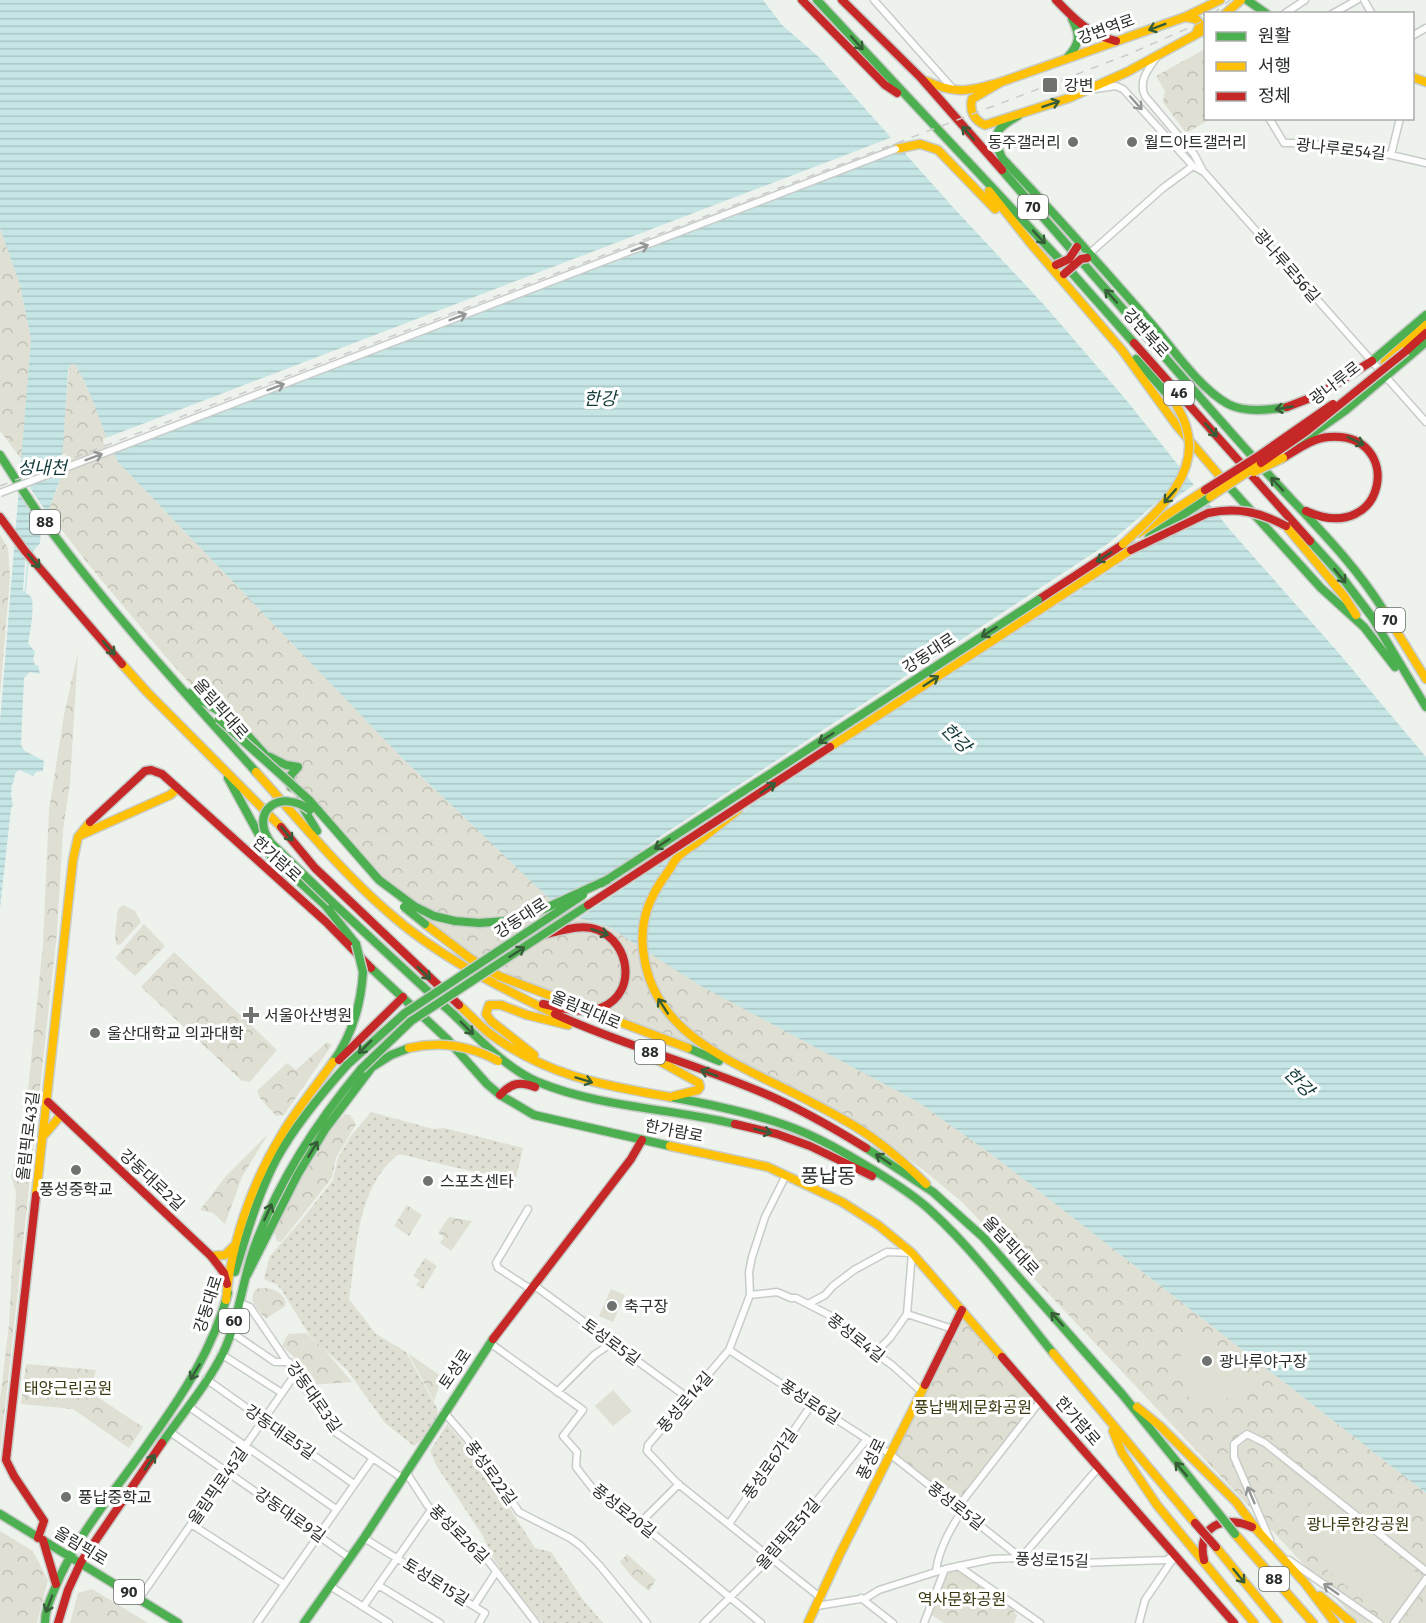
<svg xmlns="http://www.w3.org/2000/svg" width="1426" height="1623" font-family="'Fira Sans','Noto Sans KR',sans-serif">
<defs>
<pattern id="grass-dots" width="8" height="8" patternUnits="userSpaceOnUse" patternTransform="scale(1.5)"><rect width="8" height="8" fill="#dfe0d3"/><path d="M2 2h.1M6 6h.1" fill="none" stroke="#c0c0b5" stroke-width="1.8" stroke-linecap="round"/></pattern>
<pattern id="forest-crowns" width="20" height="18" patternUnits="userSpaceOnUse" patternTransform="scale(1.5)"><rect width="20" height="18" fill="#dfe0d3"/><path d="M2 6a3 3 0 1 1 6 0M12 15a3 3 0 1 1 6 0" fill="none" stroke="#c0c0b5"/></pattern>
<pattern id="water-rules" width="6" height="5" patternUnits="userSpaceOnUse" patternTransform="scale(1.5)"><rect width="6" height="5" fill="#c6e5e5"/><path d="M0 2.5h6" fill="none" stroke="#aac5c5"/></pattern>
</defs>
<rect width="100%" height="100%" fill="#edf2ed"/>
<!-- grass -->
<path fill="url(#grass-dots)" d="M371,1112l62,17 11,-1 79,20 -9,39 -10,-8 -105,-25c-43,33 -42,96 -50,145l27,35 30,18 32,58c-2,16 -12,26 -24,36l-29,-23 -38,-53 -37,-34 -29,-47 -5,-5 -11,-4 -1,-3 6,-21 34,-39 29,-37 5,-22 12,-21z
M425,1258l12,8 -14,23 -7,-4 4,-5 -7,-4z
M447,1424l31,36 13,25 18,22 26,41 16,4 33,49 19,22h-60l-28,-33 -22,-32 -10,-22 -47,-71 -6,-14z"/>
<!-- forest -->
<path fill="url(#forest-crowns)" d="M1205,49l1,69 5,1 -25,14 -23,-31 2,-11 -9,-15z
M0,228l20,57 11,54 -9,121 -22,-29z
M72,364h3c18,31 28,66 43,98l285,297 151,144 25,15 30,9 106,66 203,109 81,58 427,333v130h-67l-397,-421 -40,-33 -39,-28 -92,-54 -256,-99 -78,-42 -100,-89 -80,-78 -112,-123 -76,-91 -41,-53 11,-28 10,-116z
M0,535l8,13 2,29 -10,118z
M78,652l-8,131 -7,47 -6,102 -57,522v-55l9,-75 7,-132 -5,-16 13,-47 19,-185 6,-134 15,-95z
M123,905l12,6 6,11 -21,23 -4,-1 -1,-10 3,-25z
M144,924l21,22 -30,30 -20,-18z
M174,952l103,98 -27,32 -8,-1 -101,-94z
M327,1042l5,3 -48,70 -8,1 -16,-18 -3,-7 30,-28 9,7z
M345,1114l5,1 6,9 -20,34 -4,20 -51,64 -4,-1 -3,-9 26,-59 34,-52 6,-2z
M268,1134l-26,43 -17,47 -12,-11 -13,-3 26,-34z
M407,1205l15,10 -13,21 -15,-10z
M449,1217l23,4 -21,30 -11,-8 4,-6 -6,-4z
M262,1288c11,0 20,4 24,14l-1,4 -18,12 -3,-1c-7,-9 -17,-17 -8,-28z
M965,1318l71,85 -79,101 -62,-50z
M306,1333l18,16 28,33 -42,3 -17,-29 -11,-10 6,-12z
M408,1353l34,24 -8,24z
M26,1364l70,6 -6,22 53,35 -14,21 -56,-39 -52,-5z
M0,1531l33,20 15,29 -11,43h-37z
M627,1554l29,26 -7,11 -16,-13 -13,-16z
M958,1569l50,34 9,13 -3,7h-70l-14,-9 16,-42z
M92,1589l56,34h-78l8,-30z"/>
<!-- pitch -->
<path fill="#dfe0d3" d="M611,1289l14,6 -12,27 -14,-6z
M1196,1331l52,41 -1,10 -10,15 -38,6 -14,-8 -5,-45z
M613,1390l19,21 -19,15 -18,-20z
M1318,1496l36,32 -29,33 -28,-23 2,-22z
M1362,1527l62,52 -35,43 -62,-52z"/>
<!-- water -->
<path fill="url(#water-rules)" d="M0,0h763l19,25 38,33 131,147 94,101 82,95 103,129 107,121 89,106v736l-427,-333 -81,-58 -219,-117 -90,-58 -30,-9 -25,-15 -151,-144 -285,-297c-17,-32 -24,-67 -43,-98l-5,1 -2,6 -7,106 -20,54 -1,12 -15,18 -2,30c2,1 8,5 8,6 4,7 -1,38 -3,46l7,9 -2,7 2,6h3l2,9 -10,-2 -6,6 -3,67 4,6 19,10 -1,10 -7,1 -3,4 -14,-6 -4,4 -1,8 -2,2 -1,11 2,10 -2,3 -11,101v-187l31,-383 -11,-54 -20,-57z"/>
<!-- pier -->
<path fill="#edf2ed" d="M895,136l11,13 -796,305 -6,-11 -1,-4z
M66,453l-1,18 -37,14 22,32 -6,14 -27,-40 2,-21z
M1184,469l5,5 -16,26 23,-17 15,19 -65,45 -392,256 -63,48 -8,-2 -107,71 -18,-11 10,-8 1,-9 36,-14 56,-42 448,-293 53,-45z"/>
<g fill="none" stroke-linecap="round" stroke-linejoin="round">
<!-- stream -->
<path stroke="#c6e5e5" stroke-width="1.5" d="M25,593l3,-31"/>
<!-- street casing -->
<g stroke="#c8ccc8" stroke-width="9">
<path id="street" d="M874,0l80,90
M1364,0l8,14
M1284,14l21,-14
M1332,14l25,-14
M1412,36l14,-8
M1156,58c-8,11 -18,24 -11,38l49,58 9,17 223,251
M1095,89l21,-3 7,3 70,77 9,5
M1269,118l15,25h22l85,12 35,8
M1391,155l9,-37
M1090,253l73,-65 30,-22
M786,1175l-21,42 -13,40 -3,15 1,23 -21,55 -81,95 -1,6 30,32 144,115
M528,1209l-32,54 2,5 34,22
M535,1286l153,112
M750,1295l27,-3 14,6h5l37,19 25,24 34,24 29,26
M240,1303l10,4 85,125 67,46
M808,1304l17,-9 8,-9 21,-16 33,-18 25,1 -5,61 -17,24 -15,15
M907,1314l46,15
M231,1332l44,30h14
M490,1343l93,67 -20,26 14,16 -1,15 17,22 46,33 122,101
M729,1350l161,104 131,104 78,-91
M221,1354l61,39
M206,1379l148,105
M557,1392l37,-37 18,-12
M188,1406l148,103
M444,1412l37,43 38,57 51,26 11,8 19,20 47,57
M170,1432l180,126
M406,1472l22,34 61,56 47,61
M957,1508l84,-108
M640,1523l39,-39
M191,1524l93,60
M729,1524l83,-120
M364,1538l121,75 -6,10
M1270,1540l-36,-83v-13l13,-10 18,9 161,128
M1289,1560l90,63
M958,1566l82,57
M936,1572c2,-22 14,-43 26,-61
M378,1585l62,38
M330,1586l59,37
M861,1598l32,25
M139,1599l157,-226
M474,1606l22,-34
M817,1606l49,-8 13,-8 66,-21 47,-10 29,-1 27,5h33l85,-3 9,-5
M363,1607l68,-97
M257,1623l116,-165
M704,1623l67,-66 96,-118
M924,1623l21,-54
M1139,1623l6,-23 30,-44
M1394,1623l32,-44"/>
</g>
<!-- fast casing -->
<g stroke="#c8ccc8" stroke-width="11">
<path id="fast" d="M817,0l256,274 61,69
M1247,0l20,14
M1067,58c13,-14 14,-22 5,-39
M1018,116c-22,12 -27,18 -16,42 50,53 99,108 147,163 23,26 49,66 79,83 17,9 41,6 59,3
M1002,170c83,95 165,191 249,285 44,51 97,98 133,156
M1136,359l40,45
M1372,361l54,-46
M1295,446l51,-36 80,-68
M0,455c14,22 28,44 43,65 65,89 140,171 213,252
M1224,481l97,107 43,39 31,40
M1149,537l61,-40
M1310,541l28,31 34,45 54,90
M190,693l45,28 42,47
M270,757l16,8 12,2 -8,9 1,11
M228,778l42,77 55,50 31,39
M299,801l18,30
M332,902c40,37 80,75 121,112 24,23 54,55 85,68 63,26 132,26 197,42
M371,968l76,71 40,45 13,11 34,20 136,31
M688,1048l31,13
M333,1062c20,-28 28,-57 30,-90
M670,1097c39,7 78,15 115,28 32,11 62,29 90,46 19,12 39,24 56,40 46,42 83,94 122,142
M866,1148l67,44 51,46 138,156 97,120
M235,1272c12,-39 23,-78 42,-114 19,-34 44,-64 70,-93
M247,1275l51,-101 28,-46 46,-61 19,-12 18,-7
M162,1443c20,-29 45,-58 61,-90 16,-34 19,-71 31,-105 24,-67 62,-125 107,-179
M0,1514l178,109
M45,1623c0,-13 5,-23 10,-35 22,-54 61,-98 94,-146 33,-46 64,-93 79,-149
M304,1623l60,-85 129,-199"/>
</g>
<!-- slow casing -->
<g stroke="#c8ccc8" stroke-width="11">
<path id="slow" d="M1225,14l16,-14
M1185,17l11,2 4,5 -4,10
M1206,29l-79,43 -58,26 -84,27c-11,-5 -16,-14 -13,-26l29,-17 184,-65 35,-17
M1412,77l14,5
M926,81c30,14 44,10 75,1
M896,149l24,-5 18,6 57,59
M989,191l43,54 90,105 55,76 47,55
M1385,362l41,-37
M1286,526l58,70 12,19
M1139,533l66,-43
M1044,607l91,-60
M1384,611l42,68
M122,664l25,28 134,135
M256,772c43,48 84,98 132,140 48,43 109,74 167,102
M738,810c-14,11 -29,23 -43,34 -6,4 -13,8 -18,14 -4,4 -6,10 -10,15 -17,23 -27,46 -24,76 7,71 62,100 120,129 27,13 55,27 81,42 31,17 57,39 82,64
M81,835l89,-40 7,-6
M425,924l46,35 28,17
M459,1005c10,9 20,20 30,28 57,43 114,52 181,64
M534,1055l-43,-34 -5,-7 3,-9h12l26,10 41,10
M652,1057l47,26 1,4 -2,3 -24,6
M45,1134l16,-19
M670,1146l98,21 74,35 36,23 34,28 90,104
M36,1195l37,-335 5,-23 12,-15
M211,1256l14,-1 10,-10
M226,1300c5,-57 26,-117 56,-166 15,-25 34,-48 51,-72
M1053,1353l142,170
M1137,1407l23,19 76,76 21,28 47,52 31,41
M1113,1431l9,22 35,52 97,118
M1235,1534l78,89
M1216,1547l62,76
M1320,1596l32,27
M808,1623l31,-67 86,-171"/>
</g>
<!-- jam casing -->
<g stroke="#c8ccc8" stroke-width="11">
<path id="jam" d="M802,0l83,85 12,8
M842,0l79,78 81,92
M1056,0c18,19 34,35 60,41
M1134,343l176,198
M1406,351l20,-18
M1287,407l31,-12 54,-34
M1283,458c14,-8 29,-20 46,-21 76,-6 59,111 -23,74
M0,517l25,34 97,113
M1038,600l90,-59
M90,822l55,-51 6,-1 11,4 164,148 45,46
M281,827l34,41 144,137
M543,935c17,-4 38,-12 55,-5 32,13 39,62 5,77 -18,8 -42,1 -60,-3
M555,1014c67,31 138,49 206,78 36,15 71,35 105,56
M339,1060l64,-63
M500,1095c11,-12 20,-14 35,-8
M48,1102l163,154 13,17 3,11
M735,1124l42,10 33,12 62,30
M36,1195l-30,265 8,16 30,45 -6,17
M493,1339l138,-180 11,-19
M1002,1357l232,266
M925,1385l37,-75
M43,1540l13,44
M1204,1560c-8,-34 20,-46 48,-33
M58,1623l10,-33 13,-28 81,-119"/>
</g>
<!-- street -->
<use href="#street" stroke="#fcfdfc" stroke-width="6"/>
<!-- fast -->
<use href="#fast" stroke="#4caf50" stroke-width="8"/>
<!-- slow -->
<use href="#slow" stroke="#ffc107" stroke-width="8"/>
<!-- jam -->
<use href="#jam" stroke="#c62828" stroke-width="8"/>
<!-- rail -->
<path stroke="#cacbca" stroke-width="1.5" stroke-dasharray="8 8" stroke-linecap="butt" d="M1213,14l17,-14
M0,486l1127,-431 66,-29 13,-7"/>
<!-- street-bridge casing -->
<g stroke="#c8ccc8" stroke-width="9" stroke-linecap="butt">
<path id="street-bridge" d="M0,493l896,-344"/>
</g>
<!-- fast-bridge casing -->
<g stroke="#c8ccc8" stroke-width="11" stroke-linecap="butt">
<path id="fast-bridge" d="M219,719l90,81 70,80 35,26 20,10 21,5 24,2 26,-2 39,-12 63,-29
M310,810c-30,-22 -62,1 -39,33l61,59
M602,883l436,-283
M404,907l21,17
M356,944l7,28
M347,1065l58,-52 178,-118
M361,1069l50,-48 177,-116
M1219,1514l16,20"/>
</g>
<!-- slow-bridge casing -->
<g stroke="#c8ccc8" stroke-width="11" stroke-linecap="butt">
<path id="slow-bridge" d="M1254,472l29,-14
M1210,497l51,-34
M1123,544c32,-30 79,-69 63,-118 -2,-8 -7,-15 -10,-22
M830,747l214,-140
M499,976l189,72
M409,1048c32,-7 60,-3 89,13"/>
</g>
<!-- jam-bridge casing -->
<g stroke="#c8ccc8" stroke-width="11" stroke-linecap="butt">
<path id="jam-bridge" d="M1056,265l13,-6 8,-12
M1064,274l17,-15 6,-1
M1257,457l76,-53
M1261,463l46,-32 99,-80
M1205,490l52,-33
M1131,550l77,-37c29,-6 52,-1 78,13
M588,905l242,-158
M1195,1523l21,24"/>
</g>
<!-- street-bridge -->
<use href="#street-bridge" stroke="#fcfdfc" stroke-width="6"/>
<!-- fast-bridge -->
<use href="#fast-bridge" stroke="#4caf50" stroke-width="8"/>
<!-- slow-bridge -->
<use href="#slow-bridge" stroke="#ffc107" stroke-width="8"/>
<!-- jam-bridge -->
<use href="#jam-bridge" stroke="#c62828" stroke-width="8"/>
</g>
<!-- one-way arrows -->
<defs><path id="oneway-shaft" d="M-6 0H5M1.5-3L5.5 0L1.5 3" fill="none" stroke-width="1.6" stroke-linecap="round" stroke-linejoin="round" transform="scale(1.5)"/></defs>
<g stroke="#365c38">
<use href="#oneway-shaft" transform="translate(1157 27) rotate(160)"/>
<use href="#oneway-shaft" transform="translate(857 43) rotate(48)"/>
<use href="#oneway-shaft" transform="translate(1051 104) rotate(-19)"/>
<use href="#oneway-shaft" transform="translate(968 133) rotate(-131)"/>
<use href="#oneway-shaft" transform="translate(1039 237) rotate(47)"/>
<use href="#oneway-shaft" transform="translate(1111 296) rotate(-132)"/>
<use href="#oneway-shaft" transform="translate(1284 408) rotate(170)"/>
<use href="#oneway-shaft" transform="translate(1211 430) rotate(48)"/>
<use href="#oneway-shaft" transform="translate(1356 441) rotate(25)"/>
<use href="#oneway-shaft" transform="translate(1277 484) rotate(-133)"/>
<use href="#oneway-shaft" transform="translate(1170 496) rotate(131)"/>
<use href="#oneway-shaft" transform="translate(1104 557) rotate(147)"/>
<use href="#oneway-shaft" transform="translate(34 561) rotate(49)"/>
<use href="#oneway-shaft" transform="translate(1340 576) rotate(51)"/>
<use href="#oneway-shaft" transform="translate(989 632) rotate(147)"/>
<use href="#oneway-shaft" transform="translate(109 648) rotate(49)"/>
<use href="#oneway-shaft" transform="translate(931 681) rotate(-33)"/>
<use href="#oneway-shaft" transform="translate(826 738) rotate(147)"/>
<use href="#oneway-shaft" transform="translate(768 788) rotate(-33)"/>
<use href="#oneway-shaft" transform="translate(287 834) rotate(51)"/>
<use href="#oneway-shaft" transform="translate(662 844) rotate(147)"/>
<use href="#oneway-shaft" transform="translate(600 932) rotate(19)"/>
<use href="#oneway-shaft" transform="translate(517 952) rotate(-33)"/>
<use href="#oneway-shaft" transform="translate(424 973) rotate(44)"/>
<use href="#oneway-shaft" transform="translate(663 1006) rotate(-123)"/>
<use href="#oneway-shaft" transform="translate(467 1028) rotate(45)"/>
<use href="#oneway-shaft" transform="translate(365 1047) rotate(135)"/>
<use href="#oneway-shaft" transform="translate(709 1073) rotate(-160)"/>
<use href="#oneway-shaft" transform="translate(584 1080) rotate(17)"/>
<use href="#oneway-shaft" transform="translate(763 1131) rotate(14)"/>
<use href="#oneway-shaft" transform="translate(313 1149) rotate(-59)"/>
<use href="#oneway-shaft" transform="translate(883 1159) rotate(-146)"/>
<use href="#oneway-shaft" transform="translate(268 1212) rotate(-65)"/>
<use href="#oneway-shaft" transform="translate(1057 1319) rotate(-132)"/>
<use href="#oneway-shaft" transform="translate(195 1372) rotate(121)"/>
<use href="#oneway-shaft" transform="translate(150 1462) rotate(-56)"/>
<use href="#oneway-shaft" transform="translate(1181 1469) rotate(-130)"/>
<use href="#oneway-shaft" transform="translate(1239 1576) rotate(51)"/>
<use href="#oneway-shaft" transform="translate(49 1604) rotate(111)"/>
</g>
<g stroke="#939694">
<use href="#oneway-shaft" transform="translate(1136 103) rotate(48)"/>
<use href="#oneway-shaft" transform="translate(640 248) rotate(-21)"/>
<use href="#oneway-shaft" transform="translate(458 317) rotate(-21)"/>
<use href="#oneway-shaft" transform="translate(276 387) rotate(-21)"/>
<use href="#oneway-shaft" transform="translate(94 457) rotate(-21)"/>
<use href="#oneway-shaft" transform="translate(1251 1495) rotate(-113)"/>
<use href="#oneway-shaft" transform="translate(1331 1589) rotate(-145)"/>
</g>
<!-- markers -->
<g fill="#6e736f" stroke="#fff" stroke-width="2">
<rect x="1042" y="77" width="16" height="16" rx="3"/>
<circle cx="1073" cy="142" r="6"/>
<circle cx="1132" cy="142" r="6"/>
<path d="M248 1006h6v6h6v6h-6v6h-6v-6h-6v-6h6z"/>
<circle cx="95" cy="1033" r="6"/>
<circle cx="76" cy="1170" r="6"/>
<circle cx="428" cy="1181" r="6"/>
<circle cx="612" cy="1306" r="6"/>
<circle cx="1207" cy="1361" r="6"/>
<circle cx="66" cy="1497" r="6"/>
</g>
<g text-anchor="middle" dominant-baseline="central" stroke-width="6" stroke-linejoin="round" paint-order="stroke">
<!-- shield labels -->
<g fill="#fff" stroke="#6a6d6b" stroke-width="1.5">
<rect x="1018" y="195" width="30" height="24" rx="4.5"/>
<rect x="1164" y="381" width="30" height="24" rx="4.5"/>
<rect x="30" y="510" width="30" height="24" rx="4.5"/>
<rect x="1375" y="608" width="30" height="24" rx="4.5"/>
<rect x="635" y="1040" width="30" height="24" rx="4.5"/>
<rect x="219" y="1309" width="30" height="24" rx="4.5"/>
<rect x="1259" y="1567" width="30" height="24" rx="4.5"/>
<rect x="114" y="1580" width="30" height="24" rx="4.5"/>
</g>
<g font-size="15" font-weight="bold" fill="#2a2f2b">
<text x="1033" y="207">70</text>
<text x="1179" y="393">46</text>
<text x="45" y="522">88</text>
<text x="1390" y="620">70</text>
<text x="650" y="1052">88</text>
<text x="234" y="1321">60</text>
<text x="1274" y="1579">88</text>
<text x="129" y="1592">90</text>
</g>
<!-- street labels -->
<g font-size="16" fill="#2a2f2b" stroke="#fff">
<text transform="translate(1106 29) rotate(-20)">강변역로</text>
<text transform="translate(1341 149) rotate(6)">광나루로54길</text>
<text transform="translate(1287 266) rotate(49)">광나루로56길</text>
<text transform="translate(1146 333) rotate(48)">강변북로</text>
<text transform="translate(1335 383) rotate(-38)">광나루로</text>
<text transform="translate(929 653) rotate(-33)">강동대로</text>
<text transform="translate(221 709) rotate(49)">올림픽대로</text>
<text transform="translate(277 859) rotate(42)">한가람로</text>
<text transform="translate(521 918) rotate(-33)">강동대로</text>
<text transform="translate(586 1010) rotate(23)">올림픽대로</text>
<text transform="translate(674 1131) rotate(11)">한가람로</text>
<text transform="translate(28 1136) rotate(-83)">올림픽로43길</text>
<text transform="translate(152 1180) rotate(43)">강동대로2길</text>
<text transform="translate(1011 1246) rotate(47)">올림픽대로</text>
<text transform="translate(208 1304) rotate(-72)">강동대로</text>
<text transform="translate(856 1338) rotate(38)">풍성로4길</text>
<text transform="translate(611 1342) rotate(36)">토성로5길</text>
<text transform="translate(455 1369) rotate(-56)">토성로</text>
<text transform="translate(314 1397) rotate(55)">강동대로3길</text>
<text transform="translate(685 1402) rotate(-49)">풍성로14길</text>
<text transform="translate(810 1402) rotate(33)">풍성로6길</text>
<text transform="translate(1078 1421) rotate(49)">한가람로</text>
<text transform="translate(280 1432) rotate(35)">강동대로5길</text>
<text transform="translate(871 1459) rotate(-64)">풍성로</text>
<text transform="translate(770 1464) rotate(-55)">풍성로6가길</text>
<text transform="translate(491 1473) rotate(54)">풍성로22길</text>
<text transform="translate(218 1486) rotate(-55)">올림픽로45길</text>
<text transform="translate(956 1506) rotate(38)">풍성로5길</text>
<text transform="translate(624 1511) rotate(38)">풍성로20길</text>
<text transform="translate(290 1515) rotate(35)">강동대로9길</text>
<text transform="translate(459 1534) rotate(44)">풍성로26길</text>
<text transform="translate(788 1534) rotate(-49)">올림픽로51길</text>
<text transform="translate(81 1546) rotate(31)">올림픽로</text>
<text transform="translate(1052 1560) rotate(2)">풍성로15길</text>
<text transform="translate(436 1582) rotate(32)">토성로15길</text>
</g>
<!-- poi labels -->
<g font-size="16" fill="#2a2f2b" stroke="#fff" text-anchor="start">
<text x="1064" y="85">강변</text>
<text x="1061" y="142" text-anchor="end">동주갤러리</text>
<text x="1144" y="142">월드아트갤러리</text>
<text x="264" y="1015">서울아산병원</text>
<text x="107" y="1033">울산대학교 의과대학</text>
<text x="440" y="1181">스포츠센타</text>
<text x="76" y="1189" text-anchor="middle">풍성중학교</text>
<text x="624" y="1306">축구장</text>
<text x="1219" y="1361">광나루야구장</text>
<text x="78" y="1497">풍납중학교</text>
</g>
<!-- park labels -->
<g font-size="16" fill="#3b370e" stroke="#fff">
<text x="68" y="1388">태양근린공원</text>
<text x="973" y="1407">풍납백제문화공원</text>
<text x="1358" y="1524">광나루한강공원</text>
<text x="962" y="1599">역사문화공원</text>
</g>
<!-- water labels -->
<g font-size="18" font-style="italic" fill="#143b3c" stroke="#fff">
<text x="600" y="399">한강</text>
<text x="42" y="468">성내천</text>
<text transform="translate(956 738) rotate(45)">한강</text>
<text transform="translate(1299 1082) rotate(45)">한강</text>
</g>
<!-- quarter labels -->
<g font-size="20" fill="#2a2f2b" stroke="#fff">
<text x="828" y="1176">풍납동</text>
</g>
</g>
<!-- legend -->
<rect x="1204" y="12" width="210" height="108" fill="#ffffff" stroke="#aaacaa" stroke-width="1.5"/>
<rect x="1216" y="32" width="30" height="9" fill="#4caf50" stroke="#aaacaa" stroke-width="1.5"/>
<text x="1258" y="42" font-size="18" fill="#2a2f2b">원활</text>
<rect x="1216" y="62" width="30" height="9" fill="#ffc107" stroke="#aaacaa" stroke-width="1.5"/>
<text x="1258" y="72" font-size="18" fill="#2a2f2b">서행</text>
<rect x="1216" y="92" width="30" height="9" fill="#c62828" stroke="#aaacaa" stroke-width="1.5"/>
<text x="1258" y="102" font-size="18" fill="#2a2f2b">정체</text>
</svg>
